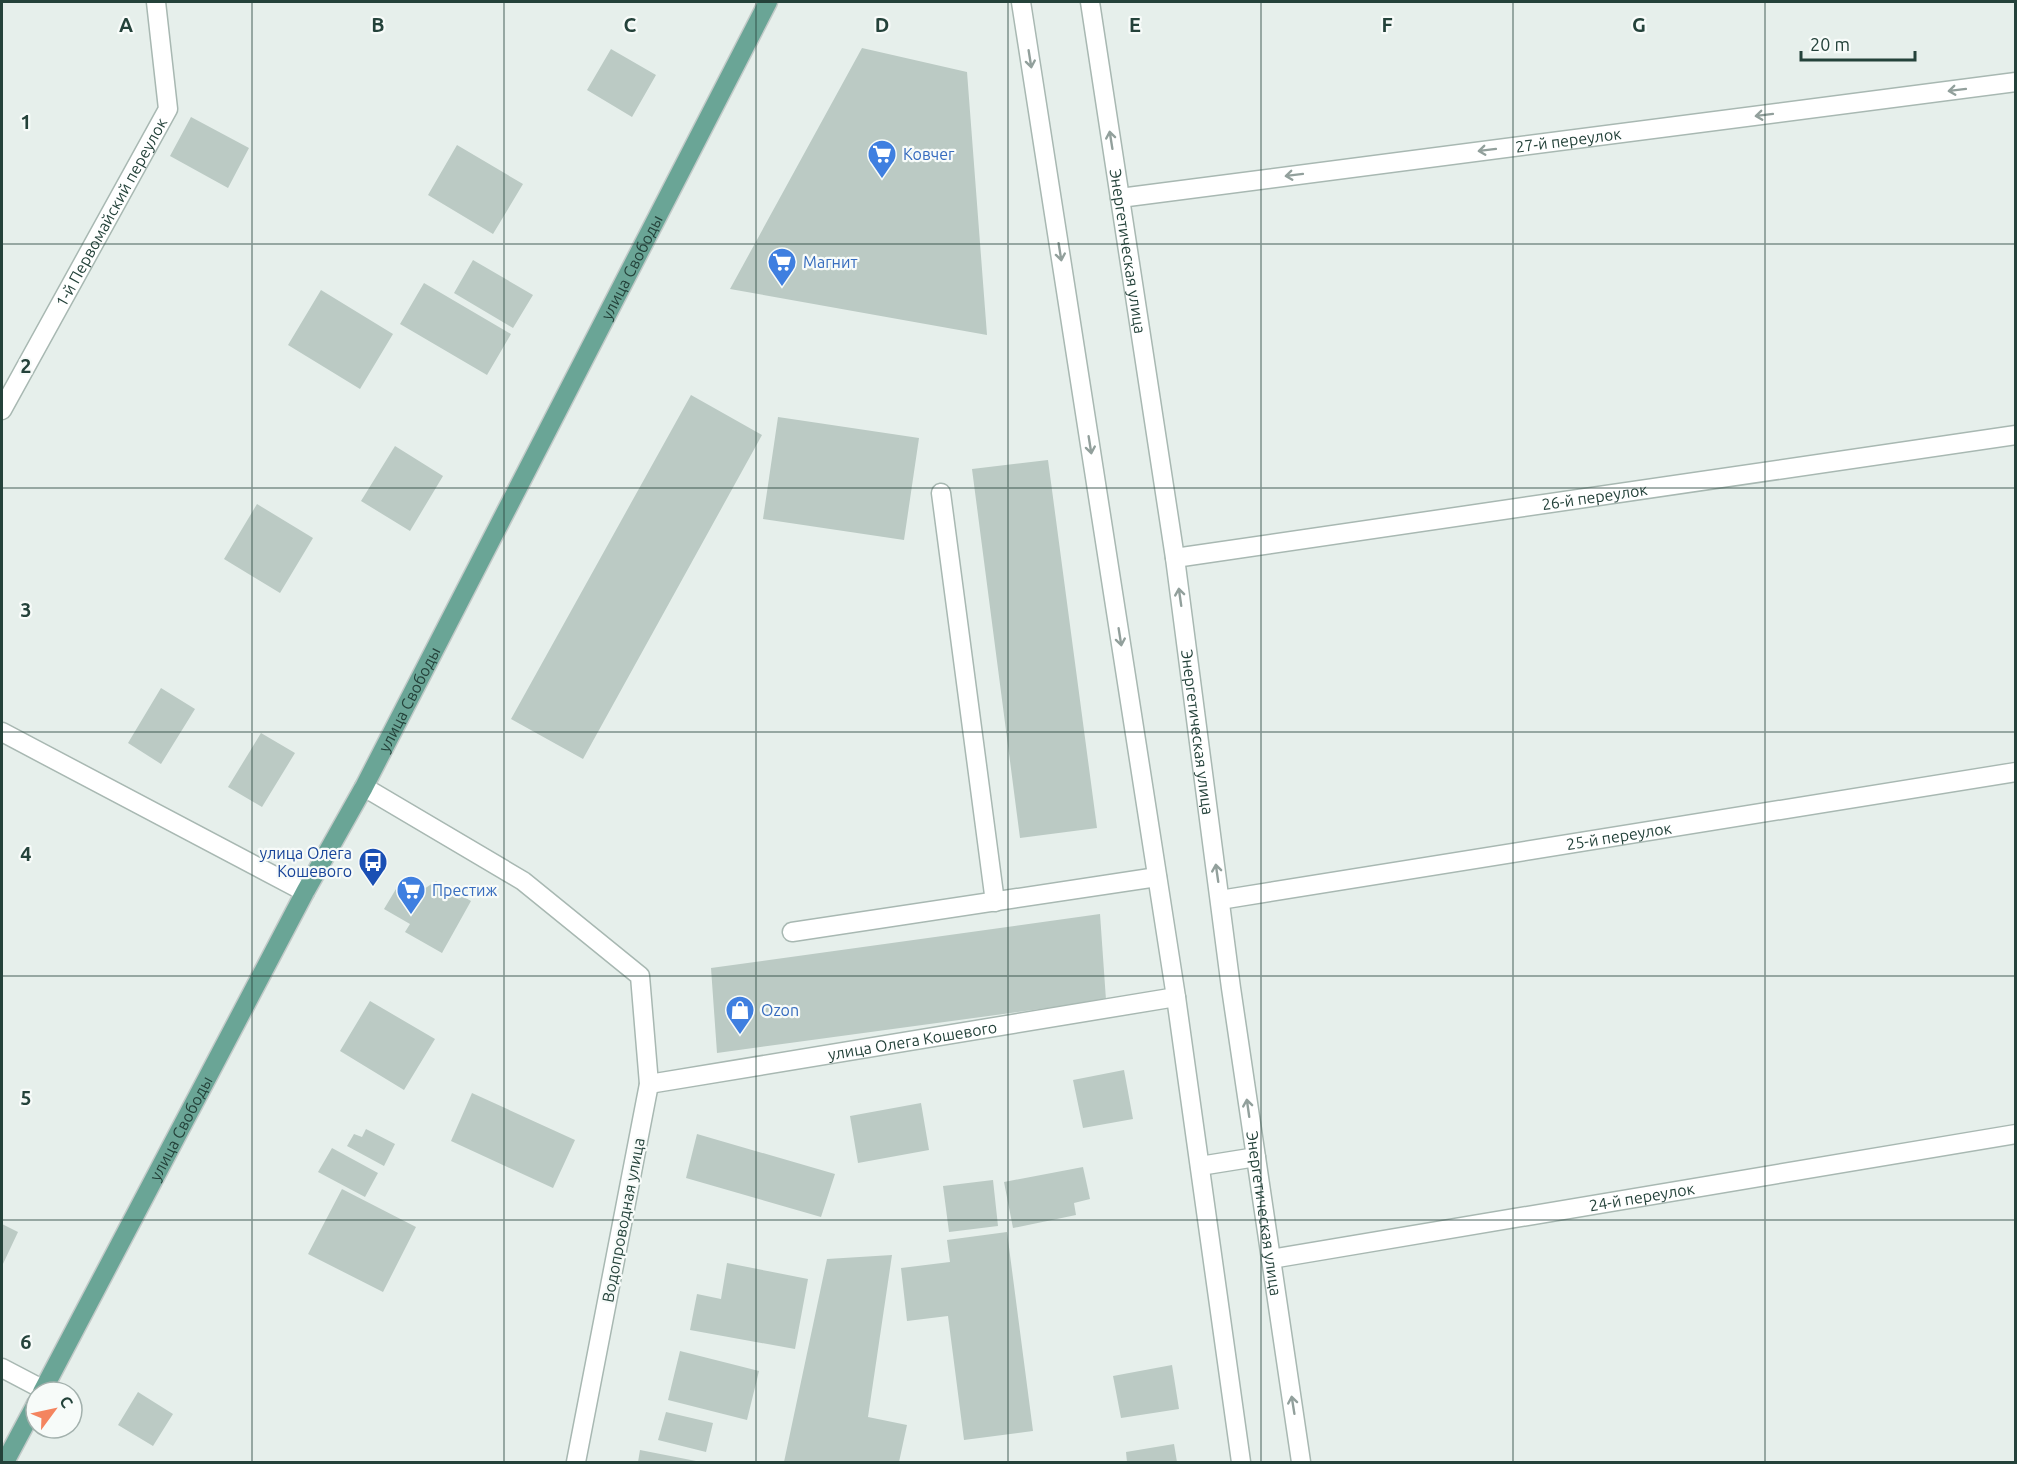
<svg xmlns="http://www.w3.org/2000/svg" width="2017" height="1464" font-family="Ubuntu,sans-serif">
<rect width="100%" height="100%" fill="#e6efeb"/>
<!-- building -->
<path fill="#bbcac4" d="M862,48l105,24 20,263 -257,-46z
M611,49l45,26 -24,42 -45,-27z
M191,117l58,31 -21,40 -58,-32z
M457,145l66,39 -30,50 -65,-39z
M473,260l60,35 -20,33 -59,-35z
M424,283l87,51 -24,41 -87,-51z
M321,290l72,44 -33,55 -72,-44z
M691,395l71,40 -179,324 -72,-40z
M778,417l141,21 -15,102 -141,-21z
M395,446l48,30 -33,55 -49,-30z
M1048,460l49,368 -77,10 -48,-369z
M257,504l56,34 -33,55 -56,-34z
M161,688l34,21 -34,55 -33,-21z
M261,733l34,20 -33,54 -34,-20z
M436,881l35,20 -29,52 -37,-21 5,-8 -26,-15 12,-20 21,12 7,-12z
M1100,914l6,86 -389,53 -6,-85z
M370,1001l65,38 -31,51 -64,-39z
M1124,1070l9,49 -50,9 -10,-48z
M472,1093l103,47 -22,48 -102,-47z
M921,1103l8,47 -71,13 -8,-47z
M366,1129l29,15 -11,22 -37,-20 7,-12 8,3z
M697,1134l138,40 -14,43 -135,-39z
M332,1148l46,25 -13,24 -47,-25z
M1083,1167l7,32 -16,4 2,12 -63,13 -9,-46z
M993,1180l5,46 -49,6 -6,-46z
M342,1189l74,38 -33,65 -75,-38z
M2,1224l16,8 -16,34z
M1007,1232l26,199 -69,9 -16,-124 -41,5 -6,-53 49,-6 -3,-22z
M892,1255l-24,162 39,8 -8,37h-115l43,-203z
M727,1263l81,16 -13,70 -105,-19 7,-36 24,5z
M680,1351l79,20 -12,49 -79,-20z
M1172,1365l7,44 -58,9 -8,-42z
M138,1392l35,22 -20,32 -35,-21z
M666,1412l47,11 -7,29 -48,-12z
M1174,1444l3,18h-50l-1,-10z
M640,1450l56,11v1h-58z"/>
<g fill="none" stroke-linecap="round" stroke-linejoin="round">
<!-- minor casing -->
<g stroke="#a8b8b2" stroke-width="21">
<g id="minor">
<path d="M1021,2l155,995 65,465"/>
<path id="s1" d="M1090,2l85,556 56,430 70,474"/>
<path id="s2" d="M1120,198l896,-116"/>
<path id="s3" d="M2,410l166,-301 -12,-107"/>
<path d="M941,493l54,409"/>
<path id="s4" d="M1175,558l841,-123"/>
<path d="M2,732l303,160"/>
<path d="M364,787l159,94 117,95 9,108 -73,378"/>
<path id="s5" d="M1220,900l796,-128"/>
<path d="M792,932l365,-55"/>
<path id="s6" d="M649,1084l527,-87"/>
<path d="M1200,1166l56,-9"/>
<path id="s7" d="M1271,1259l745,-125"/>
<path d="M2,1368l42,22"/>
</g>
</g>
<!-- major casing -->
<g stroke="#c2cac8" stroke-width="21">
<g id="major">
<path id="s8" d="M42,1392l263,-500 59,-105 404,-785"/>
<path d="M5,1462l31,-58"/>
</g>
</g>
<!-- minor -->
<use href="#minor" stroke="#fff" stroke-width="18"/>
<!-- major -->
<use href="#major" stroke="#6aa596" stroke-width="18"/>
</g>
<!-- one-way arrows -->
<defs><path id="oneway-shaft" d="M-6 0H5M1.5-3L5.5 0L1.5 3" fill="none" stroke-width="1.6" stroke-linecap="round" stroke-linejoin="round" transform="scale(1.5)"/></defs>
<g stroke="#92a09c">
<use href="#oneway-shaft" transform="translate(1030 59) rotate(81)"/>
<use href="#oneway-shaft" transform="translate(1957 90) rotate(173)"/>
<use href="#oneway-shaft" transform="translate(1764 115) rotate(173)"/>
<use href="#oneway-shaft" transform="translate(1111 140) rotate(-99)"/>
<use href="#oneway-shaft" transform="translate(1487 150) rotate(173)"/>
<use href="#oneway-shaft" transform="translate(1294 175) rotate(173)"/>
<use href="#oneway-shaft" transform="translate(1060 252) rotate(81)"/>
<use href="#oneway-shaft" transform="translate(1090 445) rotate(81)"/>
<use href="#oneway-shaft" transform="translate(1180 597) rotate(-98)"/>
<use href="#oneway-shaft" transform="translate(1120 637) rotate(81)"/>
<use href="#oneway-shaft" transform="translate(1217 873) rotate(-98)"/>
<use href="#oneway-shaft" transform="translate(1248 1108) rotate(-98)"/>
<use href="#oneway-shaft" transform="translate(1293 1405) rotate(-99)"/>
</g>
<!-- grid -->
<path fill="none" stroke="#24423a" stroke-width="1.5" stroke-opacity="0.55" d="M252,2v1460M504,2v1460M756,2v1460M1008,2v1460M1261,2v1460M1513,2v1460M1765,2v1460M2,244h2014M2,488h2014M2,732h2014M2,976h2014M2,1220h2014"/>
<!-- icons -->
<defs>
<g id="supermarket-pin" transform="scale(1.5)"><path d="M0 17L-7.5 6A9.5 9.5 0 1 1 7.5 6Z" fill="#3f7fe0" stroke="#f7fbf9"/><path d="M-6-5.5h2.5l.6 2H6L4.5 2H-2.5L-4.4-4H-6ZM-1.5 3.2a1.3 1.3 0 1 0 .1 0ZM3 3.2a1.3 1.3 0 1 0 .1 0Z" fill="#fff"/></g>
<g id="bus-pin" transform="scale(1.5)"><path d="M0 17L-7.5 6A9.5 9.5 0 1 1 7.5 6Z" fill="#1a4fb4" stroke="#f7fbf9"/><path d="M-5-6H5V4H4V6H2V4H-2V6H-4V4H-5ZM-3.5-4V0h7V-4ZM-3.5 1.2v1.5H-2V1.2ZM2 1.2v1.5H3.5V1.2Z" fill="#fff"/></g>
<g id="shop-pin" transform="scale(1.5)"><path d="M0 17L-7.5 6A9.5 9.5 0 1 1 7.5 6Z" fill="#3f7fe0" stroke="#f7fbf9"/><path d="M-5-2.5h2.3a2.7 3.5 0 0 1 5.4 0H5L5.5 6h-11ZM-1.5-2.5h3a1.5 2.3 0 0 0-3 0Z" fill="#fff"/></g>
</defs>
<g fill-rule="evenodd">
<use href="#supermarket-pin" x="882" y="154"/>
<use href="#supermarket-pin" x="782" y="262"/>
<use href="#bus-pin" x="373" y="862"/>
<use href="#supermarket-pin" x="411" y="890"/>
<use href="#shop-pin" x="740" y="1010"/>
</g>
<g text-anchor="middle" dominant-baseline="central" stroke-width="4.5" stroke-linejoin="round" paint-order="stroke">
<!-- street labels -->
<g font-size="16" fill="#24423a" stroke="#f7fbf9">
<text stroke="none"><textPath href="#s2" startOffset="452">27-й переулок</textPath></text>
<text stroke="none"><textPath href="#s3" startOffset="226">1-й Первомайский переулок</textPath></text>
<text stroke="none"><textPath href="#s1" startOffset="252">Энергетическая улица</textPath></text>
<text stroke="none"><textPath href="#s8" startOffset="1270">улица Свободы</textPath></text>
<text stroke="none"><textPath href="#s4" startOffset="424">26-й переулок</textPath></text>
<text stroke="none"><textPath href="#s8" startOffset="784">улица Свободы</textPath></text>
<text stroke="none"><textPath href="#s1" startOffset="738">Энергетическая улица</textPath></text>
<text stroke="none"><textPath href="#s5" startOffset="404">25-й переулок</textPath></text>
<text stroke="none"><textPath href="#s6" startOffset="267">улица Олега Кошевого</textPath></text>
<text stroke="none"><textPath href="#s8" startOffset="298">улица Свободы</textPath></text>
<text stroke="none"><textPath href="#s7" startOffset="376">24-й переулок</textPath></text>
<text stroke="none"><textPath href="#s1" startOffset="1224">Энергетическая улица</textPath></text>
<text transform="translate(623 1220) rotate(-79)">Водопроводная улица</text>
</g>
<!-- shop labels -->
<g font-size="16" fill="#366cbe" stroke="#f7fbf9" text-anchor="start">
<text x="903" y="154">Ковчег</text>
<text x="803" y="262">Магнит</text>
<text x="432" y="890">Престиж</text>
<text x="761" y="1010">Ozon</text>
</g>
<!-- transit labels -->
<g font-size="16" fill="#164399" stroke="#f7fbf9" text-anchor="end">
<text x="352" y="853">улица Олега<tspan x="352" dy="18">Кошевого</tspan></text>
</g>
</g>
<g font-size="20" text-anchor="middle" font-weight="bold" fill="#24423a" stroke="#f7fbf9" stroke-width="4.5" stroke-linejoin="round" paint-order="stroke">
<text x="126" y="32">A</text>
<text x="378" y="32">B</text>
<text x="630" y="32">C</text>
<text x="882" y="32">D</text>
<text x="1135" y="32">E</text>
<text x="1387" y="32">F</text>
<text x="1639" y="32">G</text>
<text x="26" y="129">1</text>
<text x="26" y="373">2</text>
<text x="26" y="617">3</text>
<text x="26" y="861">4</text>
<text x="26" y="1105">5</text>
<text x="26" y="1349">6</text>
</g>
<!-- border -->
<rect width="2017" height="1464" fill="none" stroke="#24423a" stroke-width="6"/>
<!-- north arrow -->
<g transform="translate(54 1410) rotate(57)"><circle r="28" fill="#f7fbf9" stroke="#a3b1ad" stroke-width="1.5"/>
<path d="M0-4.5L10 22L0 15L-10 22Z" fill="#f4845f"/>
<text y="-9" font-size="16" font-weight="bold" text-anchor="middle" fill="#24423a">С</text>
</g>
<!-- scale -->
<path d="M1801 51v9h114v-9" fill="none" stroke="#24423a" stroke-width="3"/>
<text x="1810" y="51" font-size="18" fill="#24423a" stroke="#f7fbf9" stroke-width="4.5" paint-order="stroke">20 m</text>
</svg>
